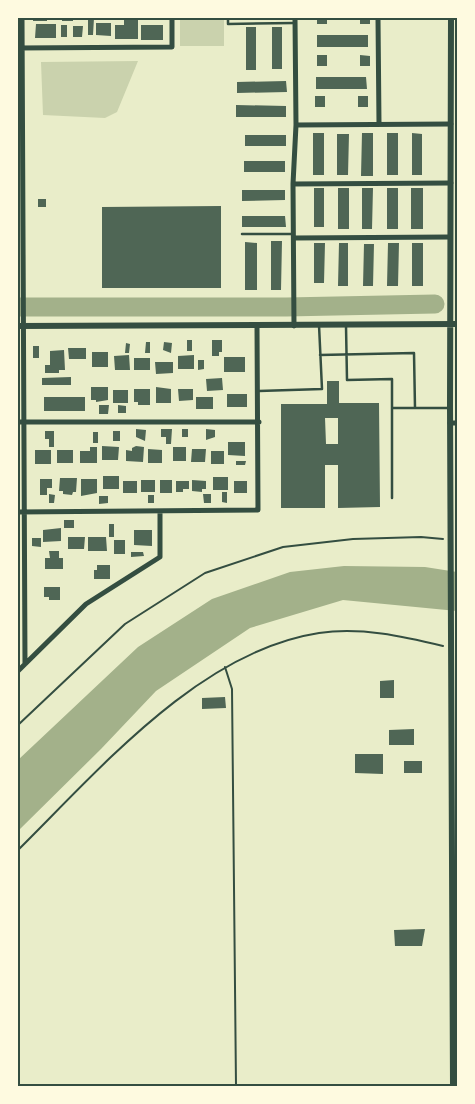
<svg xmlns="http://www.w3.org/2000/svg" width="475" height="1104" font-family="Merriweather,serif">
<rect width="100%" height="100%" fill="#e9edc9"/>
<!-- green -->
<path fill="#cad2ad" d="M180,18h44v28h-44z
M138,61l-21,51 -12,6 -62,-3 -2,-53z"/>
<!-- water -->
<path fill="#a3b18a" d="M344,566l81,1 32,5v39l-114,-11 -93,28 -94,63 -55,58 -83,82v-71l120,-113 74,-48 78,-27z"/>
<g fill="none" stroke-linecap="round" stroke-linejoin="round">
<!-- river -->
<path stroke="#a3b18a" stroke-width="19" d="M18,307h268l149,-3"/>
</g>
<!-- building -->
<path fill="#4f6655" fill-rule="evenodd" d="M33,18h14v3h-14z
M62,18h11v3h-11z
M88,18h6l-1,17h-5z
M124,18h14v21h-23v-14h9z
M317,18h10v6h-10z
M360,18h10v6h-10z
M96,23h15v13l-15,-1z
M36,24h20v14h-21z
M61,25h6v12h-6z
M141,25h22v15h-22z
M73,26h10l-1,11h-9z
M246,27h10v43h-10z
M272,27h10v42h-10z
M317,35h51v12h-51z
M317,55h10v11h-10z
M360,55l10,1v10h-10z
M316,77h50l1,12h-51z
M286,81l1,11 -50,1v-11z
M315,96h10v11h-10z
M358,96h10v11h-10z
M236,105l50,1v11h-50z
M313,133h11v42h-11z
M362,133h11v43h-12z
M387,133h11v42h-11z
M412,133l10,1v41h-10z
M337,134h12l-1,41h-11z
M245,135h41v11h-41z
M244,161h41v11h-41z
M314,188h10v39h-10z
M338,188h11v41h-11z
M362,188h11l-1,41h-10z
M387,188h11v41h-11z
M411,188h12v41h-12z
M242,190h43v10l-43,1z
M38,199h8v8h-8z
M221,206v82h-119v-81z
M242,216h43l1,11h-44z
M271,241h11l-1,49h-10z
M245,242l12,1v47h-12z
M314,243h11l-1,40h-10z
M339,243h9v43h-10z
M388,243h11l-1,43h-11z
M412,243h11v43h-11z
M364,244h10l-1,42h-10z
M187,340h5v11h-5z
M212,340h10v12h-3v4h-7z
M146,342h4v11h-5z
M164,342l8,1 -1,10 -8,-3z
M126,343l4,1 -1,9h-4z
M33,346h6v12h-6z
M68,348h18v11h-17z
M64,350l1,20h-6v3h-14v-8h5v-14z
M92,352h16v15h-16z
M129,355l1,15h-15l-1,-14z
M194,355v14h-16v-13z
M224,357h21v15h-21z
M134,358h16v12h-16z
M198,360h6v9l-6,1z
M155,362h18v11l-17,1z
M71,377v8h-29v-7z
M222,378l1,12 -16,1 -1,-12z
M327,381h12v22h40l1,104 -42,1v-43h-13v43h-44v-104h46zM325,418h13v26h-12z
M91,387h17v13l-12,2v-2h-5z
M156,387l15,2v14h-15z
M134,389h16v16h-12v-3h-4z
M178,389h15v11l-14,1z
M113,390h15v13h-15z
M227,394h20v13h-20z
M44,397h41v14h-41z
M196,397h17v12h-17z
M99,405h10l-1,9h-9z
M118,405l8,1v7h-8z
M136,429l10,1 -1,11 -9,-4z
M161,429h11l-1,15h-5v-7h-5z
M182,429h6v8h-6z
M206,429l9,1v7l-9,3z
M45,431h9v16h-5v-8h-4z
M113,431h7v10h-7z
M93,432h5v11h-5z
M228,442h17v14l-17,-1z
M102,446l17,1 -1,13h-16z
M136,446l8,1 -1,15 -17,-1v-11l6,1v-3z
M90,447h7v16h-17v-12h10z
M173,447h13v14h-13z
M148,449l14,1v13h-14z
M192,449h14l-1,13h-14z
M35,450h16v14h-16z
M57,450h16v13h-16z
M211,451h13v13h-13z
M236,461h10l-1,4h-9z
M103,476h16v13h-16z
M213,477h15v13h-15z
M60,478h17l-1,14h-3l-1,3 -9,-1v-3h-4z
M40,479h12v9h-5v7h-7z
M81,479h16v14l-16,3z
M141,480h14v12h-14z
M160,480h12v13h-12z
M192,480l14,1v8h-4v3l-10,-1z
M123,481h14v12h-14z
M176,481h13v8h-6v3h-7z
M234,481h13v12h-13z
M222,492h5v11l-5,-1z
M49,494l6,1 -1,8h-5z
M203,494h8v9h-7z
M148,495h6v8h-6z
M99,496h9v7l-9,1z
M64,520h10v8h-10z
M109,524h5v13h-5z
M61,528v13l-18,1v-12z
M134,530h18v16l-18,-1z
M68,537h17l-1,12h-16z
M88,537h18l1,14h-19z
M32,538h9v9l-9,-1z
M114,540h11v14h-11z
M49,551h10v7h4v11h-18v-11h5z
M131,552h12l1,4 -13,1z
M97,565h13v14h-16v-9h3z
M44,587h16v13h-11v-3h-5z
M394,680v18h-14v-17z
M225,697l1,11 -24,1v-11z
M414,729v16h-25v-15z
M355,754h28v20l-28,-1z
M404,761h18v12h-18z
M425,929l-3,17h-27l-1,-16z"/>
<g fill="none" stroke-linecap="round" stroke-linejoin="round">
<!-- path -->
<path stroke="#344e41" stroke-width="2" d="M225,667l7,22 4,397
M18,725l107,-101 80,-51 78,-26 70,-8 68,-2 22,2
M18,850c82,-81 182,-199 301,-217 42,-6 83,3 124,13"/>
<!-- service -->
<path stroke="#344e41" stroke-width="2.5" d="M228,18v6l66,-1
M242,234h51
M346,326l1,54 45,-1v29h56
M320,355l94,-2 1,55
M259,391l63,-2 -3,-64
M392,498v-90"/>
<!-- minor -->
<path stroke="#344e41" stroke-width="5" d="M22,18l3,646
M378,18l1,106
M18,48l154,-1v-29
M296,125l155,-1
M293,184l158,-1
M294,238l156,-1
M294,326l-1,-142 3,-59 -1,-107
M18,422h241
M450,423h8
M18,512l240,-2 -1,-184
M18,671l68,-67 74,-47v-46"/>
<!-- tertiary -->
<path stroke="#344e41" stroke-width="6" d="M451,18l-1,390 3,678
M18,326l440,-2"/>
</g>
<!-- border -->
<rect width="475" height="1104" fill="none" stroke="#fefae0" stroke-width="38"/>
<rect x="19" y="19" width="437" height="1066" fill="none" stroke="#344e41" stroke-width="2"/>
</svg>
